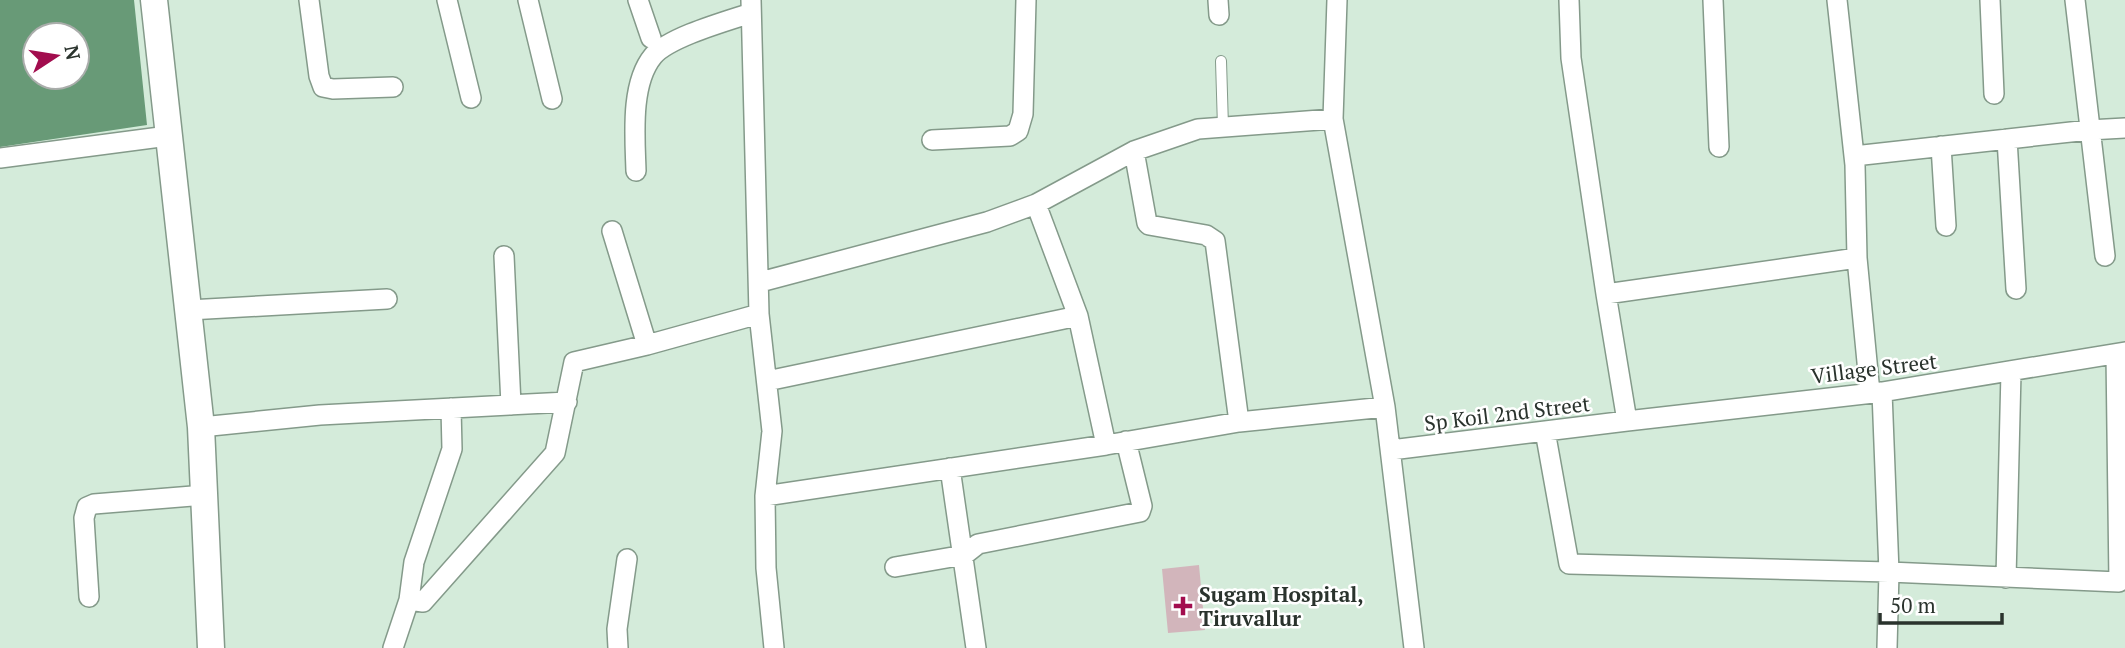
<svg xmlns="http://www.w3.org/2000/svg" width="2125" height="648" font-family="'PT Serif',serif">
<rect width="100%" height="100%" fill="#d4ebda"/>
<!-- water -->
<path fill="#689a77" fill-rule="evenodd" d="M0,0h134l13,125 -147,22zM35,35h42v42h-42z"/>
<!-- building -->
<path fill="#d2b5bb" d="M1199,565l6,65 -37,3 -6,-64z"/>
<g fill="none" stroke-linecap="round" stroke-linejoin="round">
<!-- lane casing -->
<g stroke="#849a8a" stroke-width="12">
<path id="lane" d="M1221,61l2,66"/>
</g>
<!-- street casing -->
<g stroke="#849a8a" stroke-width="22">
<path id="street" d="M309,0l10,76 4,11 10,2 60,-2
M447,0l24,98
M528,0l24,99
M638,0l13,38
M751,0l8,314 13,117 -7,65 1,72 8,80
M1218,0l1,15
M1337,0l-4,119 52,288 29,241
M1569,0l2,58 35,236 21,127
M1713,0l6,147
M1837,0l18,165 2,93 13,135
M1990,0l4,94
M2075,0l30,256
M2007,139l9,150
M932,140l78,-4 8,-5 5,-17 3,-114
M1941,146l5,80
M1134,151l13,72 2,2 57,10 9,6 24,181
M1854,156l235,-26 36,-2
M0,158l168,-22
M636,171c-1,-34 -6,-87 17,-115 16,-19 74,-35 98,-43
M1036,204l42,112 28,129
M612,231l35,114
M504,256l7,149
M760,282l227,-60 49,-18 98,-53 64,-22 135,-10
M1606,294l251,-36
M189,310l198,-11
M767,381l311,-65
M1882,392l7,180 -2,76
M201,427l119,-12 247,-13
M1545,431l24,133 320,8 230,10 -3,-228
M1391,450l236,-29 255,-29 243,-40
M950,468l26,180
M765,496l341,-51 133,-23 146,-15
M895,567l69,-12 14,-11 162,-32 2,-6 -16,-65
M2006,578l5,-206
M89,597l-5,-79 3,-11 7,-3 111,-9
M409,600l5,-38 38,-113 -1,-41
M393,648l16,-48 14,2 132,-149 19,-91 73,-17 112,-31
M618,648l-1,-19 10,-70"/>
</g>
<!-- secondary casing -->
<g stroke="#849a8a" stroke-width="29">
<path id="secondary" d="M154,0l47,427 10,221"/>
</g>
<!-- lane -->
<use href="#lane" stroke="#fff" stroke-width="10"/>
<!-- street -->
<use href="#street" stroke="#fff" stroke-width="19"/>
<!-- secondary -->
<use href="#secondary" stroke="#fff" stroke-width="26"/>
</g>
<!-- markers -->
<path fill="#a20d4e" stroke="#fff" stroke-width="2.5" d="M1179.5 595.5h7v7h7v7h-7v7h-7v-7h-7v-7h7z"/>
<g text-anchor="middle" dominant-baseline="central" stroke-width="5" stroke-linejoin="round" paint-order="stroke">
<!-- street labels -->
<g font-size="21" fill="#2a332d" stroke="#fff">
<text transform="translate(1874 368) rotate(-7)">Village Street</text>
<text transform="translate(1507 413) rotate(-7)">Sp Koil 2nd Street</text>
</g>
<!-- poi labels -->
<g font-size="21" font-weight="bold" fill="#2a332d" stroke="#fff" text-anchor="start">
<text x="1199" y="594">Sugam Hospital,<tspan x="1199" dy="24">Tiruvallur</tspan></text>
</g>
</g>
<!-- north arrow -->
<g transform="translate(56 56) rotate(78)"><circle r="33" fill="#ffffff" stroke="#aaadab" stroke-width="2"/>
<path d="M0-5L12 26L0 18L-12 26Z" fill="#a20d4e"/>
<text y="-10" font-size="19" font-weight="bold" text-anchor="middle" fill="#2a332d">N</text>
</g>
<!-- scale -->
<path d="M1880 613v10h122v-10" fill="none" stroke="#2a332d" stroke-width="3.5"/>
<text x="1890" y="613" font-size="21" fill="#2a332d" stroke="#ffffff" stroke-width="5" paint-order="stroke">50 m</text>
</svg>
